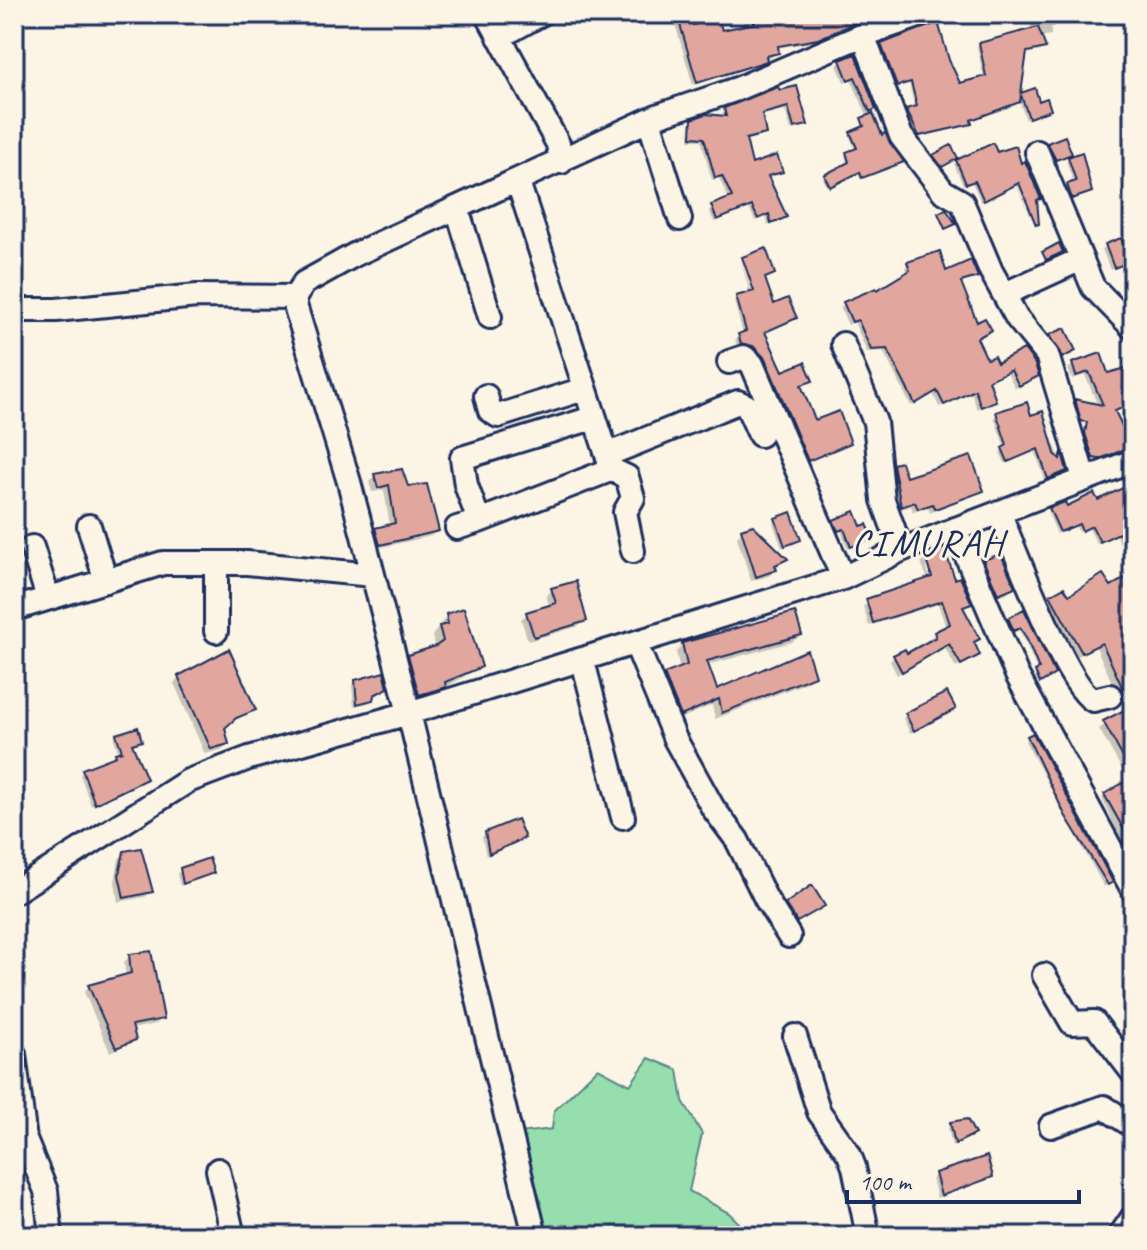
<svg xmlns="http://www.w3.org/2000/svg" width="1147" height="1250" font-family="Caveat,sans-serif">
<rect width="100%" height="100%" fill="#fcf5e5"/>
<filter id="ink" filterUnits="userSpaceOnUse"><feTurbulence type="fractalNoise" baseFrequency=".0125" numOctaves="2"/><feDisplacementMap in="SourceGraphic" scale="16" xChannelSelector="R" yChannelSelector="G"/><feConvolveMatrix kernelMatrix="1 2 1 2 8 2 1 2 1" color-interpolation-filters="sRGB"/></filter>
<g filter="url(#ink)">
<!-- green -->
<path fill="#96dead" stroke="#588686" stroke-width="2" d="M649,1058l29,12 5,31 19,33 -13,57 40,22 23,23h-209l-24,-103 33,-4 2,-18 44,-43 32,17z"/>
<!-- shadow -->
<path fill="#0003" d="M270,14h19l-18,5z
M672,14h43l5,18 25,-5 -3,-13h114l1,7 -44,21 -37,6 1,5 -16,11 -68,21z
M1027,14h48l-24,14v7l-11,2 4,11 -3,3 -16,3 -7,42 15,-5 5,12 11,7 -23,10 -7,-20 -50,21 -2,5 -51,12 -12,-25 11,-4 -6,-26 -15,4 -14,-39 2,-3 65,15 12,25 25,-7 -7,-31 3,-3 52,-14z
M854,56l20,52 -7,7 -16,-36 -7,3 -7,-17z
M777,89l29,36 -15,5 -6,-20 -25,6 4,18 -19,7 5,25 31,5 -14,7 14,42 -13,5 -2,-10 -11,6 -6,-13 -35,14 -5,-12 20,-10 -10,-22 -7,2 -11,-40h-12l1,-16 4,-3 29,-4 2,-7z
M862,119l39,43 -41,17 -2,-7 -31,15 -4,-9 25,-13 -3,-10 11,-4 -7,-16 14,-6z
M1048,144l21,10 -17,8 -7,-14z
M996,155l24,11 19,32 -2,3 -20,-28 -4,1 21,52 -18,-42 -35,18 -9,-20 -9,3 -9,-21 3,-2z
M934,156l19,5 -15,8 -7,-9z
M1069,159l21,33 -21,8 -4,-12 9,-4 -8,-23z
M1120,241l8,20 -18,9 -8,-21z
M744,258l29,16 -10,6 10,27 21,10 -31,16 19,41 28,6 -11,7 15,36 34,20 -43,20 -56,-114 -11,-2 -3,-7 8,-6 -9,-33 16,-7 -9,-33 14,40 4,-2z
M908,264l68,13 -16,7 26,78 10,4 28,-14 8,27 -17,9 -8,-16 -20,9 6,20 -16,8 -6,-17 -32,15 -6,-14 -22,13 -28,-55 -16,1 -13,-30 -6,3 -8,-18 36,-14 31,-19 -2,-6z
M1050,337l23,14 -14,9 -12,-20z
M1073,365l33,11 27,-9v36l-56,22 -5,-20 4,-4 22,5 -13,-31 -13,4 -4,-10z
M1042,413l23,58 -20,9 -10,-29 -30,12 -5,-11 5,-4 -11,-31 3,-3 33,3z
M1133,429v18l-44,14 -4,-14 4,-3z
M894,466l10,13 78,11 -52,23 -2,-6 -15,5 -2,-6 -15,5 -6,-40z
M401,471l5,17 31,42 -6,6 -57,13 -3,-14 19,-9 -6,-36 -12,2 -3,-10 6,-6z
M1133,486v56l-11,6 -6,-14 -19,10 -9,-17 -9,5 -4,-6 -18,8 -9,-21 2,-3 47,-7z
M776,520l23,19 -17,9 -9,-25z
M834,521l26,8 10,9 -22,11 -7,-18 -6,2 -4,-8z
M742,531l43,28 -16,17 -18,5 -14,-44z
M924,560l9,27 21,-5 15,22 -7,5 16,45 -22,14 -12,-22 -47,29 -7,-14 4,-4 10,-5 2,4 26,-14 -2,-4 5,-4 11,-6 -8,-24 -69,22 -6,-20 65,-26 -7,-18z
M985,562l27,25 -5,6 -15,5 -13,-31z
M1133,576v213l-34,-60 26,-18 -29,-64 -20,10 -30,-55 6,-6 16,1 42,-8z
M552,590l32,31 -5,5 -51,15 -7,-22 6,-5 23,-7 -4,-11z
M1023,612l28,63 -13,9 -4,-9 4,-3 -14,-33 -6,-11 -7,3 -4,-10z
M447,615l33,52 -45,27 -24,8 -10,-38 8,-8 27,-7 -4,-13z
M800,635l-8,7 -85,23 9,27 96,-16 -7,7 -90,36 -3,-14 -39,17 -16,-39 23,-13 -4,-18 7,-7z
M179,677l74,33 -30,18 4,16 -6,6 -16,4 -31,-71z
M356,682l30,6 -18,15 -14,3 -2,-20z
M954,709l-44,24 -7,-15 3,-3z
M117,735l23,6 -9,4 14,34 -54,27 -11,-32 39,-20 -5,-15z
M1028,737l82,145 -6,5 -79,-146z
M1105,795l28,27v46l-31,-70z
M486,833l36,5 -36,18 -4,-19z
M125,853l26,39 -6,5 -27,5 -3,-20 4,-23z
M181,870l30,2 -31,14 -3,-12z
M787,905l32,4 -26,15 -10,-15z
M130,956l32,62 -6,6 -25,5 3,10 -24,13 -26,-60 5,-5 37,-10 -2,-15z
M951,1124l18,13 -17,9 -4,-18z
M936,1175l55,1 -54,22 -5,-20z
M981,1232v4h-17h1z"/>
<!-- building -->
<path fill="#e1a79f" stroke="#1b2f5e" stroke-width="2" d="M677,14h12l4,11 25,-7 4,12 33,-7 -2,-9h16l2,7 37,-7h50l1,7 -41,18 -40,7 1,7 -13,3 1,5 -70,22z
M938,22l11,38 11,23 26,-7 -7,-33 59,-16 8,21 -19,4 -6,41 14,-5 4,13 8,-3 4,12 -22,8 -8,-23 -1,7 -49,18 1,4 -53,12 -13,-27 11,-3 -6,-24 -14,4 -16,-42z
M855,54l21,55 -6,3 -15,-35 -7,3 -8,-20z
M797,86l11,39 -14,3 -6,-21 -26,7 4,20 -20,5 6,25 25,-9 6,17 -15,4 19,41 -16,7 -2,-10 -11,5 -6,-13 -35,14 -6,-15 21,-8 -10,-21 -7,2 -11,-40 -13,-1 1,-18 14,-5 20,2 -2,-8 54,-21 2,3z
M873,113l9,22 3,-2 19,29 -42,16 -2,-6 -30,15 -6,-12 25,-13 -3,-10 11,-4 -7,-16 14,-6 -3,-8z
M1065,136l7,18 -16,6 -9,-17z
M993,143l4,9 19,-6 5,17 4,-2 16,38 -4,1 2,24 -3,1 -17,-42 -35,18 -9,-20 -9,3 -10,-24z
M951,145l7,13 -16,9 -9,-12z
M1082,152l10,40 -20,7 -5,-15 9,-3 -8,-24z
M946,209l10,15 -11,5 -7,-16z
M1121,238l9,24 -16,6 -9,-24z
M1059,243l4,9 -17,8 -4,-8z
M766,248l9,26 -10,4 9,26 14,-6 9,20 -32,14 18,39 22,-9 8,19 -12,4 14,35 24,-9 12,32 -43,18 -43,-103 -12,-12 -12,-2 -3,-10 8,-3 -10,-35 18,-5 -12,-34z
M940,251l6,20 25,-11 7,17 -17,5 16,40 8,-4 7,12 -15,8 10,21 7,-3 3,7 27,-14 10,13 5,14 -20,10 -8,-16 -22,10 7,21 -15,6 -6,-17 -31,15 -7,-14 -22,13 -28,-55 -16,1 -13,-30 -6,2 -9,-20 33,-14 1,2 33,-20 -3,-8z
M1065,328l11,23 -14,7 -13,-23z
M1101,353l7,20 25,-7v37l-18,8 17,36 -33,12 -6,-1 -8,-25 2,-11 -6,-1 -6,-22 28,6 -14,-33 -13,4 -4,-13z
M1027,402l4,13 12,-4 12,43 5,5 2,-7 5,19 -19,8 -10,-30 -30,13 -6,-14 5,-3 -11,-33z
M971,456l13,35 -49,18 -2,-5 -15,5 -3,-7 -14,5 -8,-43 8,-2 5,15z
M402,469l6,17 19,-2 12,47 -59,14 -5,-17 20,-5 -6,-38 -11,3 -4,-14z
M1133,483v77l-14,-27 -19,9 -8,-16 -10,5 -3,-7 -19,8 -11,-24 16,-6 2,4 27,-13 4,7z
M855,511l6,15 6,-2 6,14 -22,9 -7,-18 -6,2 -5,-11z
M791,512l10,28 -16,6 -10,-28z
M753,525l35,34 -13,6 2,5 -21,7 -15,-48z
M944,548l11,31 5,-2 12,27 -9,3 17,32 -6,3 6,13 -19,10 -12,-21 -47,28 -9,-17 12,-6 2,4 29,-16 -2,-5 16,-8 -8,-23 -69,22 -7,-24 66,-22 -8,-21z
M1001,554l14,33 -17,7 -15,-34z
M1103,574l8,12 22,-12v110l-10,5 -21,-46 -20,10 -32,-58 14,-8 5,8z
M576,581l11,40 -53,16 -8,-25 30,-9 -5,-15z
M464,608l18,59 -37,15 1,5 -27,8 -11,-40 28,-9 7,-5 -4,-15 9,-2 -2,-10z
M1024,609l31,65 -15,9 -5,-12 4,-2 -13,-32 -6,-9 -6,3 -6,-13z
M795,612l7,23 -95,26 10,28 90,-39 8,26 -93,37 -3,-14 -38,17 -17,-42 23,-9 -5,-22z
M229,649l27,61 -20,8 -11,10 4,16 -18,5 -33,-73z
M384,672l4,16 -14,7 -1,5 -16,4 -2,-24z
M947,692l9,17 -42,22 -9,-18z
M1126,709l7,14v53l-30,-55z
M138,727l4,14 -10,3 15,35 -52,25 -13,-35 34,-13 -1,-3 7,-2 -6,-17z
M1033,733l80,149 -5,3 -43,-70 -38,-79z
M1133,777v84l-11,-20 6,-4 -24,-43z
M517,819l8,19 -36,16 -4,-22z
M141,848l12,44 -29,6 -5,-23 5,-24z
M209,858l5,15 -31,11 -3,-16z
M812,885l13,21 -28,16 -12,-18z
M151,951l13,68 -32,6 4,15 -20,8 -28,-63 43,-12 -2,-19z
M967,1119l8,15 -20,10 -5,-22z
M987,1156l6,21 -52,19 -6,-23z"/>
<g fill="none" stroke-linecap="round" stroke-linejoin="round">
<!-- minor casing -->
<g stroke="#1b2f5e" stroke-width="28">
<path id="minor" d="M487,14l71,130 3,18
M863,35l38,101 42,55 19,11 29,69 26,47 30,37 37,123
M499,37l42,-23
M649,120l31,99
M1037,152l56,135 40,41
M518,182l92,282 -5,8 -126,49 -13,-36 -4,-27 131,-40
M457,208l33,109
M1005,294l74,-34
M14,310h42l141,-14 98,1
M843,344l32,78 8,78 18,50
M729,362l15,-5 8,7 91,214
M486,396l4,15 8,5 86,-27
M609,454l129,-52 9,4 13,29
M608,468l19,9 6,21 -8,14 8,39
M999,512c15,36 66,172 94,188l17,-4
M89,526l17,55
M457,528l22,-7
M955,529l62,146 116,215
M32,547l16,51
M14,609l149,-46h84l126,12
M216,631v-68
M636,644l39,95 38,69 24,32 29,59 23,37
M583,661l40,156
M14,892l174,-111 61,-23 160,-45 -60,-231 -54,-177v-8l9,-14 52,-29 301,-138 80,-27 126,-54 61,-21
M1044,975l28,48 22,-1 39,51
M795,1036l24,76 30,42 5,13 14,69
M14,1054l11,86 21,51 5,45
M1051,1126l53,-19 29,19
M218,1170l15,66
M535,1236l-126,-523 434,-135 58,-28 232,-89
M1120,1236l13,-19"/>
</g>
<!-- minor -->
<use href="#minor" stroke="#fcf5e5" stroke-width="22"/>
</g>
</g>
<g text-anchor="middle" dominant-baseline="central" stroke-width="6" stroke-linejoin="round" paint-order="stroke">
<!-- quarter labels -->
<g font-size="38" letter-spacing="2" fill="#1b2f5e" stroke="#fcf5e5">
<text x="928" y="542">CIMURAH</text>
</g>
</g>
<!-- margin -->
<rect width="1147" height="1250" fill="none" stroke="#fcf5e5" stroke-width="48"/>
<rect x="24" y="24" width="1099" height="1202" fill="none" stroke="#1b2f5e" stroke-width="3" filter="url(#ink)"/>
<!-- scale -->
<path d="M847 1190v12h232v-12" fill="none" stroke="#1b2f5e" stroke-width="4"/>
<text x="859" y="1190" font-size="24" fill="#1b2f5e" stroke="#fcf5e5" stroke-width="6" paint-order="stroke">100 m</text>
</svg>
